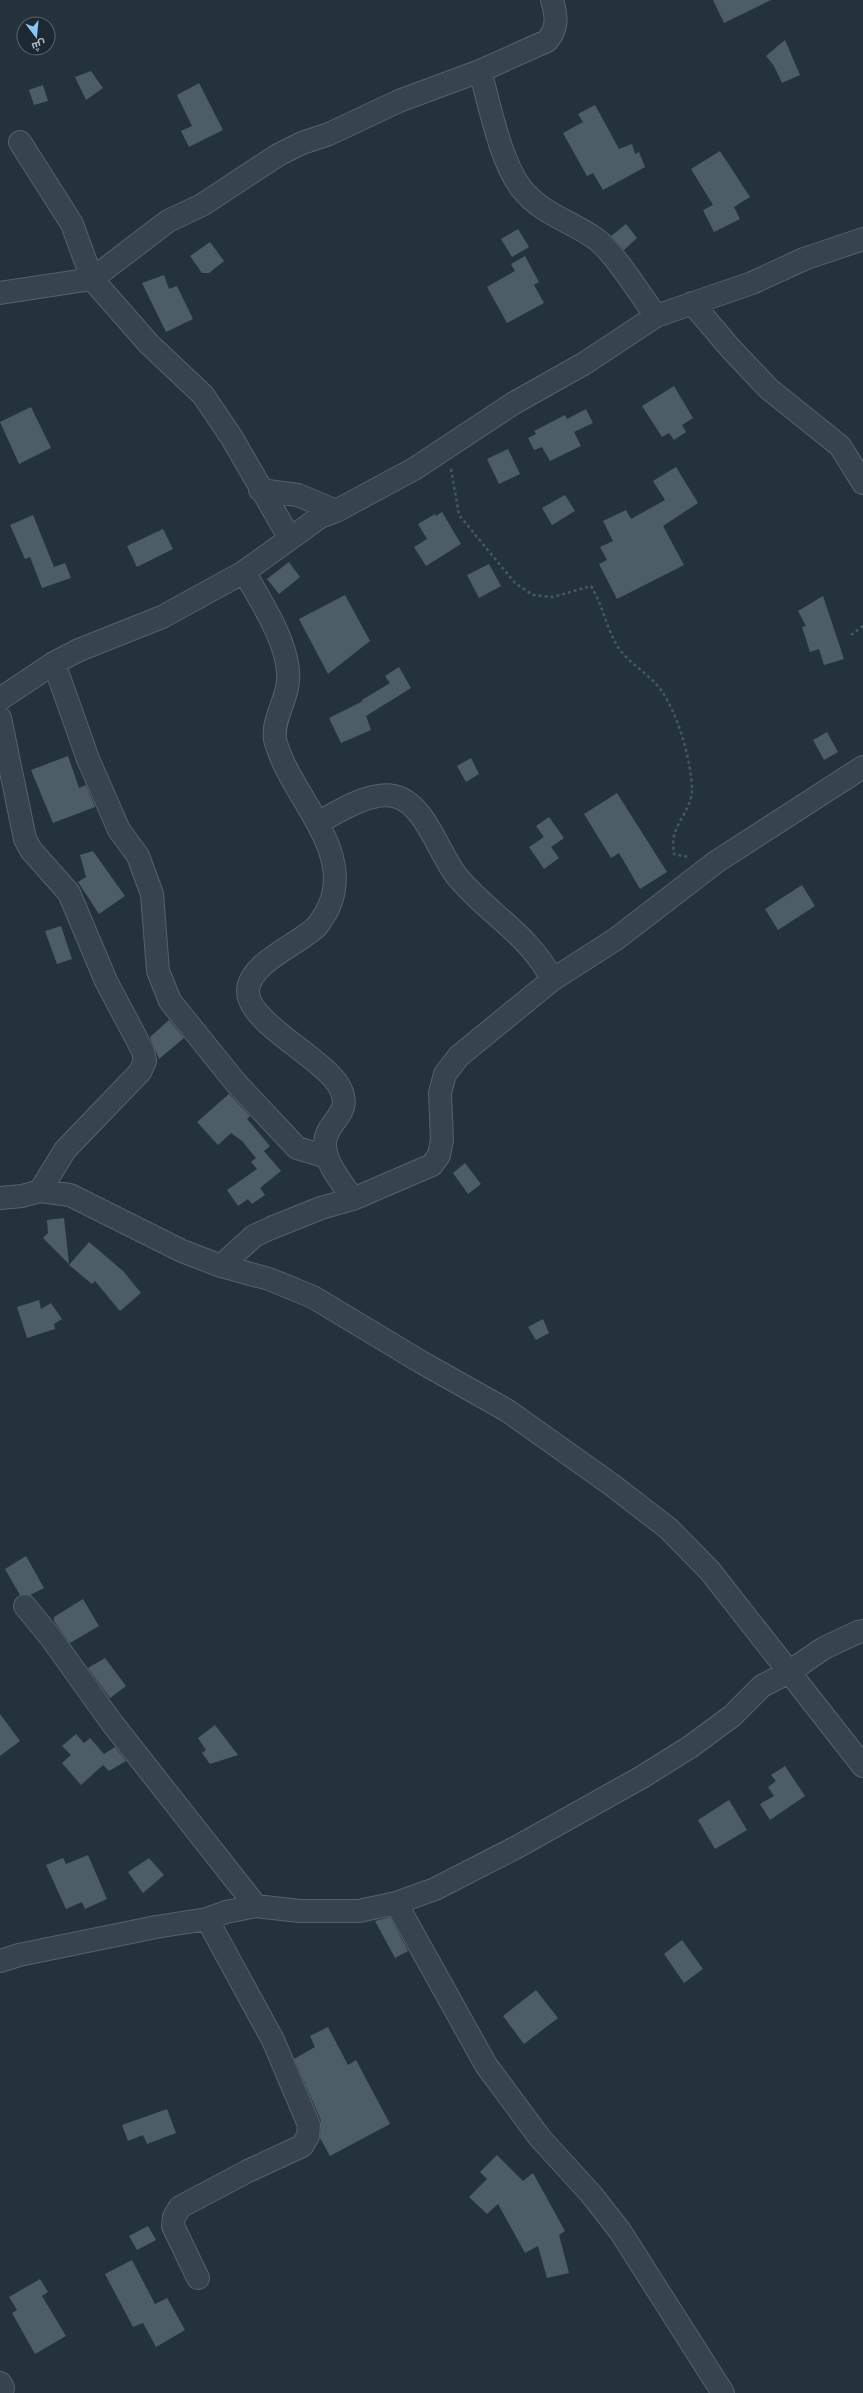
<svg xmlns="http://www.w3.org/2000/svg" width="863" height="2393" font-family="'Archivo Narrow',Cairo,sans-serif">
<rect width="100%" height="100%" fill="#24323d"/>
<!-- building -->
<path fill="#4d5d68" d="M713,0h58l-47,23z
M785,40l15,35 -18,8 -8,-17 -8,-10z
M91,71l12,17 -17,12 -11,-23z
M199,83l24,47 -34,17 -8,-16 11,-5 -15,-31z
M43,85l5,16 -14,4 -5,-15z
M595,105l24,44 13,-5 3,10 4,-2 6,15 -42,23 -10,-17 -6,3 -24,-43 20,-11 -5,-8z
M720,151l30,46 -16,10 6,12 -26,13 -11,-22 10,-5 -22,-36z
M626,224l11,14 -13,12 -13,-14z
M518,229l11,18 -17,10 -11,-18z
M210,242l14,19 -15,12h-7l-12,-17z
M525,256l14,26 -5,3 10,18 -37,20 -20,-36 28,-16 -4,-7z
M164,275l5,14 8,-3 16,33 -27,13 -24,-49z
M674,386l19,32 -11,7 4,7 -12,8 -5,-7 -7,4 -20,-31z
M31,407l20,41 -32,16 -19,-42z
M586,409l7,14 -19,9 7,14 -31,15 -8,-14 -8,3 -6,-12 8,-4 -2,-3 31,-16 2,4z
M508,449l12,25 -21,10 -12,-25z
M676,467l22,36 -35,23 21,39 -67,34 -18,-35 8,-4 -7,-13 13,-6 -10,-20 23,-11 5,9 34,-19 -12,-19z
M565,495l10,16 -23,14 -10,-17z
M442,512l19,32 -35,22 -12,-19 13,-8 -9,-15 17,-10 1,2z
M33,515l21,52 11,-4 6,15 -29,10 -12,-31 -5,2 -15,-34z
M163,529l10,20 -36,18 -10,-21z
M289,562l11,15 -21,17 -12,-15z
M489,564l12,22 -22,12 -12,-23z
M345,595l25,46 -42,33 -29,-55z
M823,596l21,63 -20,6 -5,-16 -9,3 -8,-25 4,-1 -8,-15z
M399,667l12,21 -45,28 5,14 -30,13 -12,-25 34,-17 -1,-1 28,-17 -5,-7z
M827,732l11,20 -14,8 -11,-20z
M68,756l11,32 7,-3 9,22 -42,16 -22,-53z
M471,758l8,16 -13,8 -9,-16z
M617,793l50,79 -27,17 -21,-36 -8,5 -27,-44z
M549,817l15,21 -13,9 -15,-21z
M544,837l15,21 -15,11 -15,-22z
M93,851l32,45 -26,18 -21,-32 8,-5 -6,-22z
M802,885l13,21 -37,24 -13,-21z
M61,926l11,33 -15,5 -12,-33z
M169,1020l15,18 -25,21 -9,-22z
M229,1094l21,22 -3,3 23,27 -6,5 17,20 -21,17 5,7 -13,9 -4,-5 -10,7 -11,-16 30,-21 -6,-7 5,-4 -14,-17 -11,-8 -13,12 -21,-23z
M465,1163l16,21 -13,10 -15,-21z
M64,1218l5,46 -26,-26 5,-5 -1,-13z
M89,1242l34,29 18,22 -21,18 -25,-30 -3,3 -23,-19z
M39,1300l2,9 10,-6 11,16 -8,5 1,5 -28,9 -10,-31z
M543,1319l6,14 -13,7 -8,-13z
M26,1556l18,32 -14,7h-10l-15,-26z
M83,1599l16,27 -29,17 -16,-22v-4z
M105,1658l21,28 -16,12 -22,-30z
M0,1714l20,27 -20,15z
M215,1725l23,30 -28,9 -8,-11 4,-3 -8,-12z
M76,1734l8,9 6,-5 14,16 11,-7 11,14 -17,10 -6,-6 -22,20 -19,-22 9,-8 -9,-9z
M785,1766l20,30 -35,24 -10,-16 14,-8 -6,-9 8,-6 -5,-6z
M729,1800l18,30 -32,19 -17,-29z
M88,1855l19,44 -22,10 -3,-7 -16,7 -20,-44 17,-7 3,6z
M149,1858l15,17 -21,18 -15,-21z
M390,1917l18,34 -13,7 -20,-37z
M682,1940l21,29 -19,14 -20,-29z
M536,1990l22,28 -34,26 -21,-28z
M328,2027l20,38 8,-5 34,64 -60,32 -10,-18 1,-18 -27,-61 21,-12 -5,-11z
M167,2109l9,24 -29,11 -4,-9 -15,6 -6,-16z
M497,2155l26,26 10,-8 32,58 -6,4 10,38 -22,5 -9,-32 -13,7 -27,-49 -11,10 -18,-17 18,-18 -7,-7z
M148,2226l8,14 -19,10 -8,-14z
M132,2260l23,44 12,-6 18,32 -29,17 -13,-24 -10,4 -28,-53z
M40,2279l8,13 -6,4 24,40 -31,18 -23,-41 5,-3 -8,-13z"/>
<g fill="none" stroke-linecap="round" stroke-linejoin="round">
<!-- minor casing -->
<g stroke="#56626b" stroke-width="24">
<path id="minor" d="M480,71c10,35 20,89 41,117 20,26 50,33 75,51 19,14 45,57 60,77
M20,142l52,82 20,55 57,65 54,51 29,43 57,99
M0,293l92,-14 76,-58 34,-16 76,-50 24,-12 27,-9 70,-33 81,-30 67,-30c11,-13 10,-24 5,-41
M692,303l39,46 38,40 71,57 23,37
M260,490l38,5 38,16
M244,572c17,29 47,75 44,109 -1,19 -16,39 -13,58 1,6 4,12 6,18 18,45 70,95 49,147 -2,6 -9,17 -13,22 -17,18 -68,36 -69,65 -1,31 74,66 91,95 16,28 -13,34 -14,57 -1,19 18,41 28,56
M54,663l34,96 31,71 19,26 14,38 6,77 12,30 66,82 61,65 30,9
M0,699l54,-36 25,-13 83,-33 82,-45 76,-55 16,-6 78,-42 100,-66 71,-40 71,-47 96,-33 52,-24 59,-20
M0,718l25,121 6,11 38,43 37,88 37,70 2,10 -5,11 -75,78 -25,41
M318,823c19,-11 52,-32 76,-27 31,7 44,56 62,79 29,37 76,61 96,105
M0,1198l22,-2 18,-5 30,4 112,56 39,15 48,13 44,18 108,65 87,49 104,74 57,44 41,42 153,195
M221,1266l33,-30 17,-8 50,-20 32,-9 79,-34 7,-10 3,-15 -2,-47 5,-19 14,-18 93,-76 64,-41 100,-77 147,-95
M25,1606l27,33 60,84 144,183
M396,1903l90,162 54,73 51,56 29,37 103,162
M0,1961l19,-6 137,-28 51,-8 19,-7 30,-6 43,5h60l37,-8 39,-14 82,-42 125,-70 48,-30 42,-31 30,-30 27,-14 35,-24 34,-16 5,-1
M198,2278l-25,-52 1,-9 6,-10 68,-36 54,-25 6,-10 1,-11 -36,-85 -66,-121
M0,2383l3,5"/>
</g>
<!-- path -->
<path stroke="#445a59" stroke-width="2.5" stroke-dasharray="3 3" stroke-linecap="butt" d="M451,469l8,46 56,68 18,12 20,2 38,-11c12,19 15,42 27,61 10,15 25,23 37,36 21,21 37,79 37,108 -1,17 -14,29 -18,45 -2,5 0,13 0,18l14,3
M851,635l12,-9"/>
<!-- minor -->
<use href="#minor" stroke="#38444d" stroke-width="22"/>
</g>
<!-- north arrow -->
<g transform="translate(36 36) rotate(164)"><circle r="19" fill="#1d2932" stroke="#59656e"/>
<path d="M0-3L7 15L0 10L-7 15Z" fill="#8bc4f6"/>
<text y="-6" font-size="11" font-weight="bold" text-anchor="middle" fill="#b4bfc8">ش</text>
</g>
</svg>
